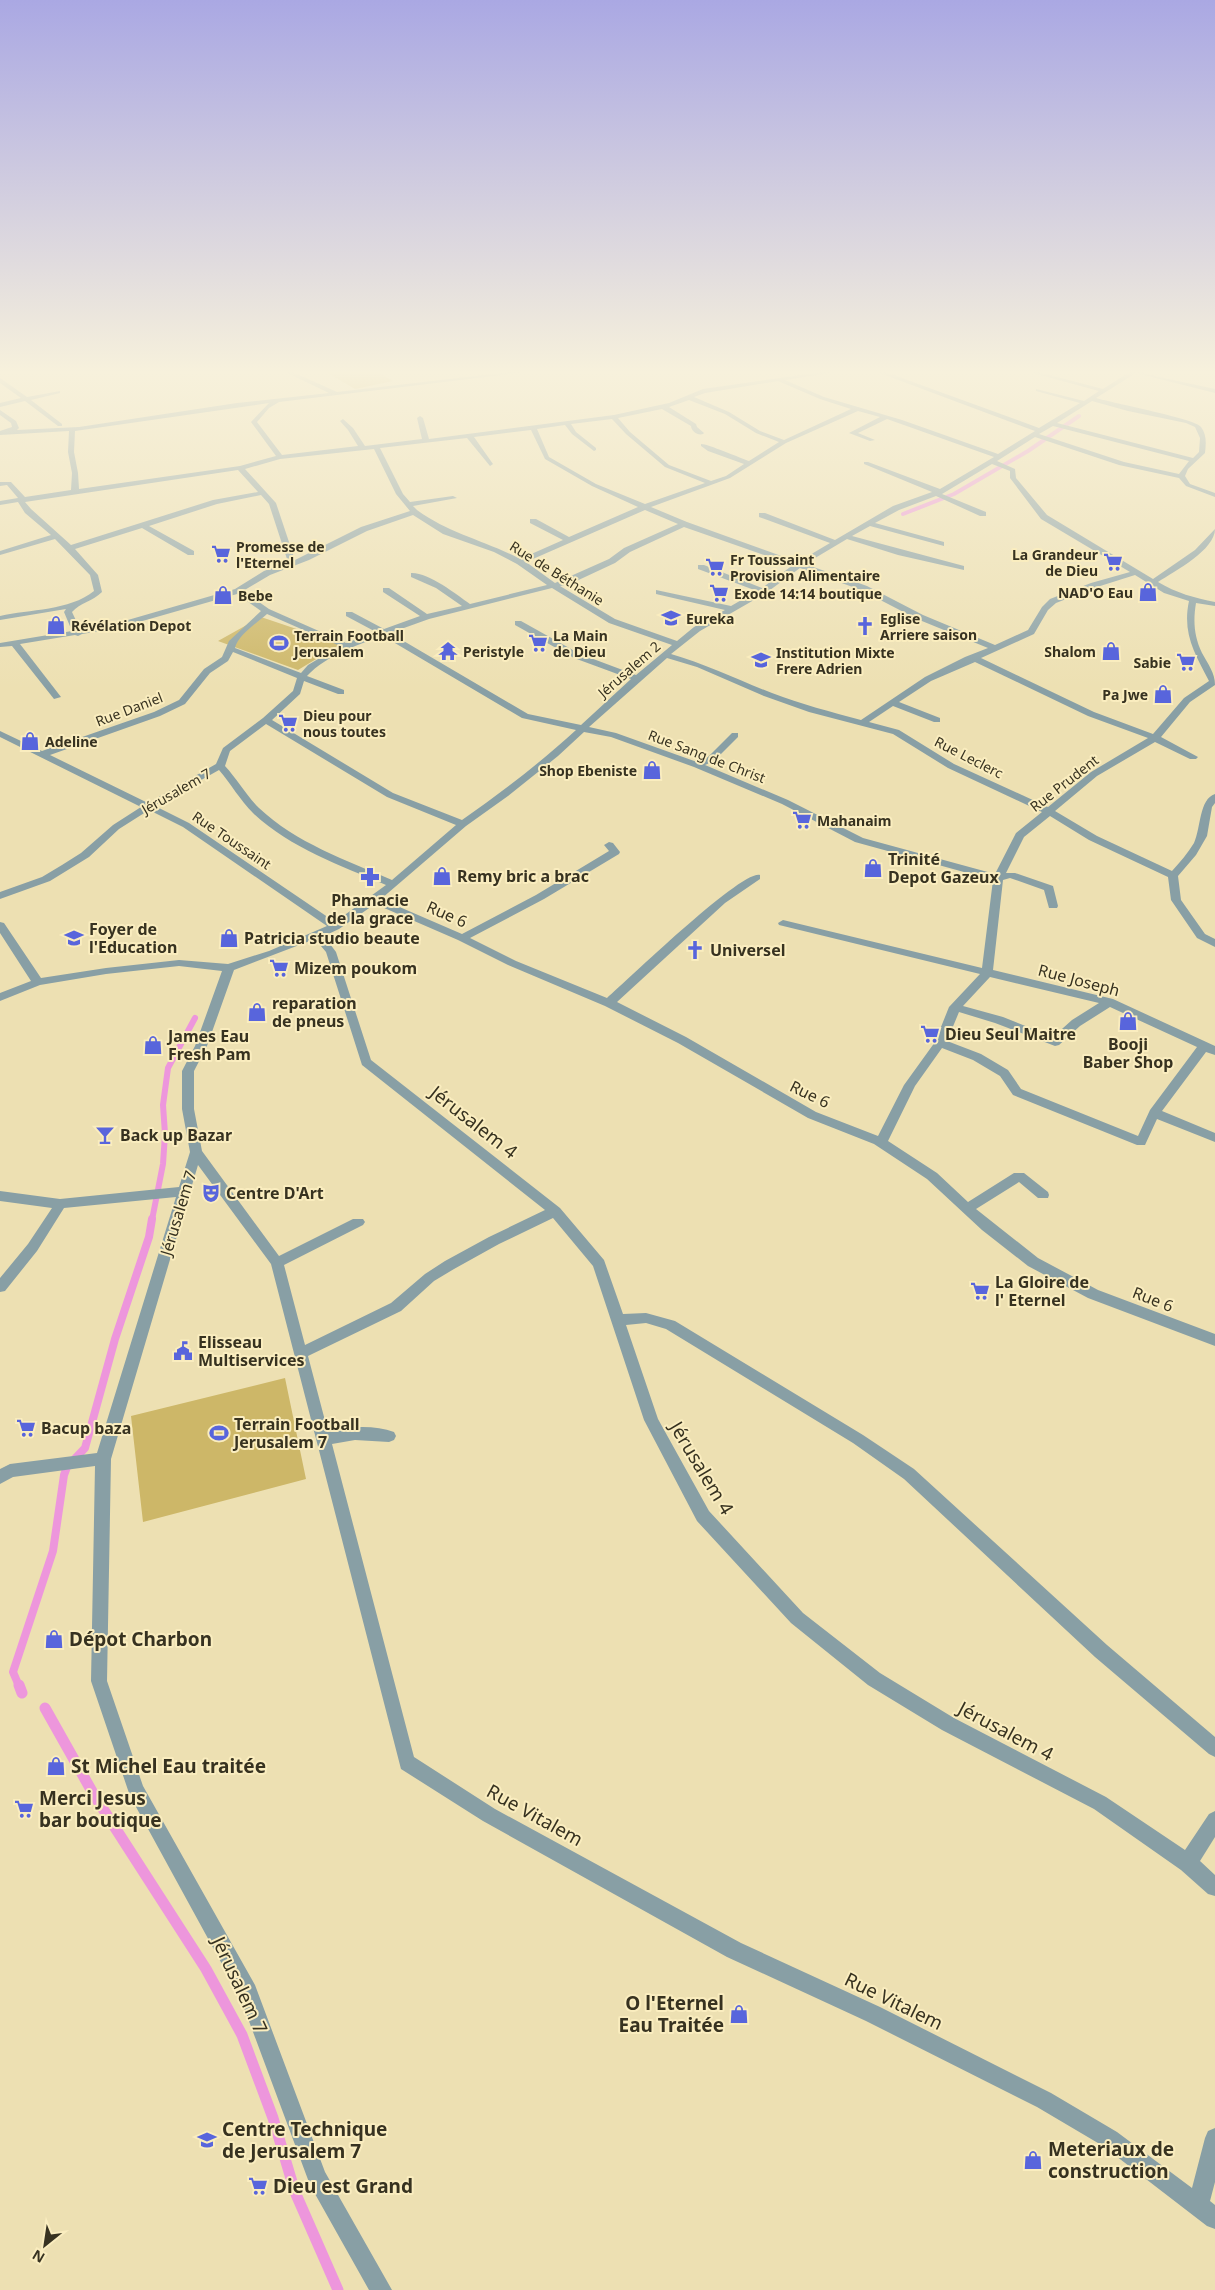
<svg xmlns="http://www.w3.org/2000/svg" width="1215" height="2290" font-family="'Noto Sans',sans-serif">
<rect width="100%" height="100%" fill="#ede0b2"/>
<!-- green -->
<path fill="#cdb768" d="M321,369h51l21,12 -38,8z
M261,617l80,27 -43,26 -80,-29z
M285,1378l21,101 -163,43 -12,-106z"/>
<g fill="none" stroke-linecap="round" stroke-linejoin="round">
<!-- stream-far3 -->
<path stroke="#ed96dc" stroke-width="4" d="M903,514l51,-20 74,-43 51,-35"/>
<!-- stream-far2 -->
<path stroke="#ed96dc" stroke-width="6" d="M152,1220l11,-56 2,-30 -2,-29 5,-37 27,-50"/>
<!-- stream-far1 -->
<path stroke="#ed96dc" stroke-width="8" d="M19,1686l-6,-14 40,-121 11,-76 3,-8 18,-19 30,-109 34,-102 3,-18"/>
<!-- stream -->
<path stroke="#ed96dc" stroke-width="11" d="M19,1685l3,8
M45,1708l49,87 112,174 36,66 31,83 22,74 43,98"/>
<!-- minor -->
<path fill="#889fa5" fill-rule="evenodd" d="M279,369h7l51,23 198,-23h16l-272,33 -10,6 -12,14 25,33 76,-9 -10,-16 -8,-9 3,-2 10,9 12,18 57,-7 -5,-21 3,-2 3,2 6,21 185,-24 55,-12 34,-14 139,-20h13l-70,11 39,17 78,23 96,34 37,-23 -166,-62h8l162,59 41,-25 -44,-12v-2l48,12 15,-10 -81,-22h9l76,20 28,-18 -4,-2h15l-2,2 10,4 65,14v4l-79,-20 -40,25c16,5 101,21 105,29 6,8 5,17 4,26l-17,16 -3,7 5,8 25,9v4l-29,-11 -7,-8 -60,-13 -84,-28 -38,24 18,8 1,9 31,37 106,64 42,-29 20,-21c0,21 -40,42 -57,53 18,11 37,16 57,20v4l-19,-3c-3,18 -2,33 6,50 6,11 13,20 13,32l-25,17 -29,35 37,20 -2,2h-6l-35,-17 -58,34 -42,35 42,25 75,35c8,-9 16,-18 22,-28 7,-15 5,-44 21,-49v9l-3,4 -5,29 -11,19 -18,21 3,24 24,34 10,5v8l-18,-9 -26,-38 -3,-23 -79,-37 -39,-24 -26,21 -18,36h9l38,13 5,20 -1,2h-8l-5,-18 -34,-12 -7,2 -10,90 120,29 102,47v9l-9,-3 -44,59 53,22v9l-58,-23 -12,26h-8l-124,-50 -13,-19 -27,-16 -31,-12 -27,38 -27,55 49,32 31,29 46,-29h10l24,19 1,3 -1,3h-10l-19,-16 -43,27 62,49 60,32 117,44v12l-127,-48 -60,-32 -46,-36 -55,-51 -53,-35 -66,-26 -130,-75 -73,-37 -97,-41 -50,-25 -83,-36 -36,25 -15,7 12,16 35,108 189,148 44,52 19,54 23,-1 29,8 188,114 51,34 193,176 108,92v20l-6,-3 -114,-97 -191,-178 -51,-36 -187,-114 -20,-6 -20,2 32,94 51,92 94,102 77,60 74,45 152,79 79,53 24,-36 6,-3v26l-15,24 15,14v21l-7,-2 -27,-24 -87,-61 -152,-79 -74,-45 -77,-62 -94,-102 -53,-101 -51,-154 -40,-48 -54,26 -45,25 -20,12 -33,30 -93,45 20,76c20,-6 47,-7 66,0l2,4 -2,4 -5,2 -34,-2 -23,4 82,313 81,52 246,134 139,64 171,86 66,39 75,56 13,-50 3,-7 7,-3v54l-5,19 5,4v24l-8,-3 -104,-80 -66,-39 -171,-86 -139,-64 -244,-136 -82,-52 -130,-505 -73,-99 -87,294 -4,222 36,105 112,199 70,187 67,118h-23l-59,-105 -70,-188 -110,-201 -39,-115 4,-215 -82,11 -13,7v-15l10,-5 87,-11 79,-256 -112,11 -27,43 -32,40 -5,1v-14l28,-34 24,-36 -52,-7v-10l60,8 119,-12 11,-35 -8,-43v-38l13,-25 27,-75 -43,-5 -73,8 -66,11 -40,16v-8l31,-12 -31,-48v-11l4,1 37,55 65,-10 73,-8 49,4 41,-13 58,-25 -144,-99 -34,-17 -30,19 -30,28 -39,24 -50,18v-7l42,-15 20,-12 19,-12 32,-28 28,-18 -141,-70v-6l42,20 112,-39 25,-12 25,-31 18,-12 7,-16 32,-30 -24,-17 -119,34 -36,6 -4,2 -3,-1 -55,9 41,53 -7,2 -42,-53 -12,1v-4l72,-12 -8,-19 2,-3 -66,11v-4c30,-7 69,-5 94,-25l-4,-16 -35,-36 -55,16v-4l51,-16 -26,-22 -7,-11 -18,3v-4l18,-3 -11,-13 -7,1v-4h11l14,15 46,-7 1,-17 -4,-21 1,-21 -69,4v-4l12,-4 -1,-4 -11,-8v-5l16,11 3,7 -2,2 62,-3 158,-24 92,-10zM778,381l42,18 31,10 -67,31 -24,-9 -31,-19 -35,-15 11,-4zM689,400l36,14 31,19 23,9 -30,19c-8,-3 -44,-18 -48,-17v2l7,5 36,13 -18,12 -15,5 -42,-16 -39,-33 -12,-14 44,-9 29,17c0,5 7,10 12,8l1,-1 -7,-6 -1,-3 -27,-17zM1092,401l36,10 58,12 9,4 5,11 -1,14 -6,6 -136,-35zM269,403l-18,19 25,34 -36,10 -161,23 -1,-16 -4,-21 1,-21zM858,411l22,6 -31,16 21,8 5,-1 -17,-7 29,-14 107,38 -54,32 -72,-27h-4v2l68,28 -39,14 -58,34 -70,-27h-6v4l71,26 -32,19 -111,-40 -36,-15 79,-29 56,-35zM612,419l14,15 39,33 40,16 -60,21 -49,-20 -47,-27 -12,-28 28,-4 7,9 22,17 2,-1v-2l-20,-16 -5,-8zM1053,426l136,35 -10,13 -55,-12 -85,-28zM531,430l14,29 47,27 46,21 -69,30 -33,-18h-6v4l33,17 -43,19c-36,-19 -70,-25 -103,-49l-4,-4 44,-8 -4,-2 -43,6 -7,-8 -23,-46 87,-10 23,28 3,-2 -19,-27zM374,449l22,45 14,17 -49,16 -66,33 -19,-57 -31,-34 35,-10zM992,464l18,7v7l31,41 89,53 -39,11 -41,16 -8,8 -14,23 -33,15 -72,-30 -56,-29 -62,-22 42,-25 51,16 66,15v-4l-112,-30 18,-10 74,20v-4l-69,-19 24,-13 37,-14 44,20h6v-4l-44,-18zM238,470l20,22 -45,8 -142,45 -40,-36 -6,-7zM261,495l8,9 19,58 -24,9 -29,18 -121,35 -34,5 -8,-17c8,-9 21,-11 30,-20l-4,-17 -23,-26 67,-21 46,27h6v-4l-45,-25 68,-22zM645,510l33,14 -54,24 -15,11 -54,24 -29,-21zM413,515l30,19 51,18 23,12 30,21 -77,19c-14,-10 -42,-32 -59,-31v4l25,11 26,18 -35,8 -38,-26h-6v4l37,24 -36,13 -32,-17h-6v4l30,16 -30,11 -77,-34 -26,-18 27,-16 39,-15 58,-29zM684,527l109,38 -31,23 -58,-23h-6v4l59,22 -26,15 -75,-16v4l69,16 -31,17 -17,14 -62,-22 -55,-33 10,-2 45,-21 15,-11zM800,568l61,22 56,29 71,29 -23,9 -40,20 -64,43c-30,-8 -60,-16 -89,-27 -34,-13 -66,-29 -101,-39l29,-23 66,-38zM1135,575l29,18 25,8c-7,32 6,53 20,80l-25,17 -31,36 -59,-22 -113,-54 53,-24 14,-24 8,-7 41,-16zM552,588l57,35 63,22 -36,30 -56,-21 -59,-33h-6v4l59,33 57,21 -50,46 -53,-11 -138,-81 39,-14zM267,614l73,32 -32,19 -7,8 -66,-25c3,-13 22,-25 32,-34zM383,636l139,82 54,12c-36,33 -74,62 -114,90l-69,-27 -121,-73 28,-26 4,-13 34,13h6v-4l-37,-14c20,-21 50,-31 76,-40zM233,652l64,26 -4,13 -30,27 -40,30 -7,16 -68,39 -98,-48 110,-39 25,-12 25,-31 18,-12zM667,658l30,9 67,29 45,16 84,22 55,34 94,44 -26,21 -21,41 -132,-36 -75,-38 -83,-35 9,-4 24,-24v-4h-6l-24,24 -11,5 -81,-29 -27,-6zM975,662l113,54 60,22 -57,34 -43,35 -94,-43 -55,-34 -30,-8 24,-16 41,16h6v-4l-41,-16 32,-21zM266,724l121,73 69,28 -64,55c-46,-20 -96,-37 -133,-72 -13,-13 -22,-29 -34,-42l5,-15zM584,732l27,5 83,30 88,37 73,38 138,38 -11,88 -199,-48 -5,3 1,2 201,49 -31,33 -14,35 -31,43 -26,51 -62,-24 -130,-75 -69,-35 108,-99 35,-24v-4c-19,-5 -132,105 -153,123l-91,-37 -46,-23 74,-39 75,-45 1,-2 -7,-9 -4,-1 -5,3 5,6 -73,44 -74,39 -81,-35 85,-73 42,-30 50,-40zM219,770c12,14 21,30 34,43 37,35 87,52 133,72l-51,37 -146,-99 -34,-17zM315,939l11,13 36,113 183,145 -56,27 -44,24 -20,13 -34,29 -86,42 -21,-80 79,-40 2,-3 -2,-3h-10l-74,37 -77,-105 -8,-42v-38l13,-25 27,-76zM990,977l109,26 -27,17 -19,17 -50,-20 -40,-11zM1110,1007l87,40 -47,63 -12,26 -117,-47 -13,-19 -27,-16 -34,-13 12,-29 36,11 60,23 4,-1 21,-19z
M0,378l27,19 33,-6v2l-29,7 31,24v2h-4l-33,-25 -25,6v-4l21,-5 -21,-15z"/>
</g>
<!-- sky -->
<linearGradient id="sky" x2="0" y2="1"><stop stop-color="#aaa8e3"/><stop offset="0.54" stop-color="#f7f1dc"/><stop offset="1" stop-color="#f7f1dc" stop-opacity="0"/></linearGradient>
<rect width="1215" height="689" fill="url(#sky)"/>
<!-- icons -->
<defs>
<g id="supermarket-bare" transform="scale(1.5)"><path d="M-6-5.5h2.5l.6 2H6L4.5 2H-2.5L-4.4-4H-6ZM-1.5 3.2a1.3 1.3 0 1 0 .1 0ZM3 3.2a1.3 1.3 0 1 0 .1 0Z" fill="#5865dc" stroke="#faedbf" stroke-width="2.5" paint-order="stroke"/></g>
<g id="shop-bare" transform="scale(1.5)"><path d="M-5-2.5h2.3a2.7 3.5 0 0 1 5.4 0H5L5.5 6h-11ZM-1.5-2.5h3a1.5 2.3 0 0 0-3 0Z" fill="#5865dc" stroke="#faedbf" stroke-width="2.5" paint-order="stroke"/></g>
<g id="school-bare" transform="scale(1.5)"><path d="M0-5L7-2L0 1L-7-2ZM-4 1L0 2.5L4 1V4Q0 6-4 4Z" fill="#5865dc" stroke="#faedbf" stroke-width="2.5" paint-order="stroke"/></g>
<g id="church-bare" transform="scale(1.5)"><path d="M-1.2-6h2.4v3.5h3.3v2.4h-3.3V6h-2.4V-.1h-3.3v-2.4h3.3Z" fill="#5865dc" stroke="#faedbf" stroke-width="2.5" paint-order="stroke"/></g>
<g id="stadium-bare" transform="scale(1.5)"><path d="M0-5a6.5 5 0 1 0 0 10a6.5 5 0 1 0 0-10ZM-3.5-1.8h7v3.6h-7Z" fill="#5865dc" stroke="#faedbf" stroke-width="2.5" paint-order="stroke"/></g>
<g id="temple-bare" transform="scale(1.5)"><path d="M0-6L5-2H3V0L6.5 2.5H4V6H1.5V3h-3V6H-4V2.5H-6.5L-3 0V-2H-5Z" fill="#5865dc" stroke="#faedbf" stroke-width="2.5" paint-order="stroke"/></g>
<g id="pharmacy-bare" transform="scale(1.5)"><path d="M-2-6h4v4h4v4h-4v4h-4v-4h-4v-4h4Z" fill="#5865dc" stroke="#faedbf" stroke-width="2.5" paint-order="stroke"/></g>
<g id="bar-bare" transform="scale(1.5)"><path d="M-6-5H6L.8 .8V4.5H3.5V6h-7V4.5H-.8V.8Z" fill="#5865dc" stroke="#faedbf" stroke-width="2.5" paint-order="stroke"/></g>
<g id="theatre-bare" transform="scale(1.5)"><path d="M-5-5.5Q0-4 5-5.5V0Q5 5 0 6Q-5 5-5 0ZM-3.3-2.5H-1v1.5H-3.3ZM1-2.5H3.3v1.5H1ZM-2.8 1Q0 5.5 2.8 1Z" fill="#5865dc" stroke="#faedbf" stroke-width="2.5" paint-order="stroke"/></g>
<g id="civic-bare" transform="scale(1.5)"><path d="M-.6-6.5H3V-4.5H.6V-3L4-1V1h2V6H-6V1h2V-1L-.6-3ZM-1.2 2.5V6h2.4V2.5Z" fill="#5865dc" stroke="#faedbf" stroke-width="2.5" paint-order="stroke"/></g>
<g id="university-bare" transform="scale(1.5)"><path d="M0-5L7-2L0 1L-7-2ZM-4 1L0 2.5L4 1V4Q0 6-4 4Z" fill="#5865dc" stroke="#faedbf" stroke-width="2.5" paint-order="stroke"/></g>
</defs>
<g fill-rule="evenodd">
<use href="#supermarket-bare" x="221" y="554"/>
<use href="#supermarket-bare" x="1113" y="562"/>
<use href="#supermarket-bare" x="715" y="567"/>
<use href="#shop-bare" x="1148" y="592"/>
<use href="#supermarket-bare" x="719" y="593"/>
<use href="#shop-bare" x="223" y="595"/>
<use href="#school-bare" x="671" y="618"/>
<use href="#shop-bare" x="56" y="625"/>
<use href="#church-bare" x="865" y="626"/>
<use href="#stadium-bare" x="279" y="643"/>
<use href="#supermarket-bare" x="538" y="643"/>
<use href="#temple-bare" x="448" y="651"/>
<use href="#shop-bare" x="1111" y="651"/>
<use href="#school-bare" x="761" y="660"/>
<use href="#supermarket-bare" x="1186" y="662"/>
<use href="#shop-bare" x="1163" y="694"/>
<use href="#supermarket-bare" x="288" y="723"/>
<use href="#shop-bare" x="30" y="741"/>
<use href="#shop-bare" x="652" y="770"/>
<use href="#supermarket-bare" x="802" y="820"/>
<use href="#shop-bare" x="873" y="868"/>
<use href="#shop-bare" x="442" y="876"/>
<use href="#pharmacy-bare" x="370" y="877"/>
<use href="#school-bare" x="74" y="938"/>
<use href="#shop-bare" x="229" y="938"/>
<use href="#church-bare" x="695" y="950"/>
<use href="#supermarket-bare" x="279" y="968"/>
<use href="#shop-bare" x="257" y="1012"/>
<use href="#shop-bare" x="1128" y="1021"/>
<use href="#supermarket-bare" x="930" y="1034"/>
<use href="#shop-bare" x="153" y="1045"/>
<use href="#bar-bare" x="105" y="1135"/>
<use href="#theatre-bare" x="211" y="1193"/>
<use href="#supermarket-bare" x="980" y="1291"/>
<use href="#civic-bare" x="183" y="1351"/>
<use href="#supermarket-bare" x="26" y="1428"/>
<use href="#stadium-bare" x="219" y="1433"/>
<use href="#shop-bare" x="54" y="1639"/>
<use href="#shop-bare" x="56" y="1766"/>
<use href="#supermarket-bare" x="24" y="1809"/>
<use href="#shop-bare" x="739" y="2014"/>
<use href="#university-bare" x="207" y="2140"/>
<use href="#shop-bare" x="1033" y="2160"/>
<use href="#supermarket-bare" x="258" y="2186"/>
</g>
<g text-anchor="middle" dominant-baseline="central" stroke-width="4" stroke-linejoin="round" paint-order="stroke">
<!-- far-poi labels -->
<g font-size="14" font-weight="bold" fill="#373220" stroke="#faedbf" text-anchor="start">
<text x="236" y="546">Promesse de<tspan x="236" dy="16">l'Eternel</tspan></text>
<text x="1098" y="554" text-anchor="end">La Grandeur<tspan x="1098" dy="16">de Dieu</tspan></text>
<text x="730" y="559">Fr Toussaint<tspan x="730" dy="16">Provision Alimentaire</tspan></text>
<text x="1133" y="592" text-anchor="end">NAD'O Eau</text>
<text x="734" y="593">Exode 14:14 boutique</text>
<text x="238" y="595">Bebe</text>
<text x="686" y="618">Eureka</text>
<text x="880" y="618">Eglise<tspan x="880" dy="16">Arriere saison</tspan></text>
<text x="71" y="625">Révélation Depot</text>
<text x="294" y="635">Terrain Football<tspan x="294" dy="16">Jerusalem</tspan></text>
<text x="553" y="635">La Main<tspan x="553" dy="16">de Dieu</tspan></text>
<text x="463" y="651">Peristyle</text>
<text x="1096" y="651" text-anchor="end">Shalom</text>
<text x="776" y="652">Institution Mixte<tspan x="776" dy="16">Frere Adrien</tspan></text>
<text x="1171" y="662" text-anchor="end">Sabie</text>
<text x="1148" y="694" text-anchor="end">Pa Jwe</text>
<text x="303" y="715">Dieu pour<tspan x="303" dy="16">nous toutes</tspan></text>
<text x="45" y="741">Adeline</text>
<text x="637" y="770" text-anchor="end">Shop Ebeniste</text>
<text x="817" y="820">Mahanaim</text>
</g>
<!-- far-street labels -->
<g font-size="14" fill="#373220" stroke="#faedbf">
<text transform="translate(557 573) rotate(32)">Rue de Béthanie</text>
<text transform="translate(629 669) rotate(-41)">Jérusalem 2</text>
<text transform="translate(129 709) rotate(-21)">Rue Daniel</text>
<text transform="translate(707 756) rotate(21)">Rue Sang de Christ</text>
<text transform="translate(969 757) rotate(27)">Rue Leclerc</text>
<text transform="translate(1064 783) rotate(-38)">Rue Prudent</text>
<text transform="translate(176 791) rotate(-30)">Jérusalem 7</text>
<text transform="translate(232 840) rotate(34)">Rue Toussaint</text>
</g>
<!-- poi labels -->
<g font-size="16" font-weight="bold" fill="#373220" stroke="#faedbf" text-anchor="start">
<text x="888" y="859">Trinité<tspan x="888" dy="18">Depot Gazeux</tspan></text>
<text x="457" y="876">Remy bric a brac</text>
<text x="370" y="900" text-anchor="middle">Phamacie<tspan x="370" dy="18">de la grace</tspan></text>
<text x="89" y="929">Foyer de<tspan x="89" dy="18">l'Education</tspan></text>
<text x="244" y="938">Patricia studio beaute</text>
<text x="710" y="950">Universel</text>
<text x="294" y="968">Mizem poukom</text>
<text x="272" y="1003">reparation<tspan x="272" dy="18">de pneus</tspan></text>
<text x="945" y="1034">Dieu Seul Maitre</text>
<text x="168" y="1036">James Eau<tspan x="168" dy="18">Fresh Pam</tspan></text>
<text x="1128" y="1044" text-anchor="middle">Booji<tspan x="1128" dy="18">Baber Shop</tspan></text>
<text x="120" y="1135">Back up Bazar</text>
<text x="226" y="1193">Centre D'Art</text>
<text x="995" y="1282">La Gloire de<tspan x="995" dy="18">l' Eternel</tspan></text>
<text x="198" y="1342">Elisseau<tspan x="198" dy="18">Multiservices</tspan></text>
<text x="234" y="1424">Terrain Football<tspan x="234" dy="18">Jerusalem 7</tspan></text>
<text x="41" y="1428">Bacup baza</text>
</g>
<!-- street labels -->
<g font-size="16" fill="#373220" stroke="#faedbf">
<text transform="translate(447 914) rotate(24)">Rue 6</text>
<text transform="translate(1079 980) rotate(15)">Rue Joseph</text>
<text transform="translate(810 1094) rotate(26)">Rue 6</text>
<text transform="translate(178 1213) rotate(-73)">Jérusalem 7</text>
<text transform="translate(1153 1299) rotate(21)">Rue 6</text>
</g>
<!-- near-street labels -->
<g font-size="19" fill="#373220" stroke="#faedbf">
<text transform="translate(474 1122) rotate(38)">Jérusalem 4</text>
<text transform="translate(702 1468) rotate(59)">Jérusalem 4</text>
<text transform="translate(1006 1731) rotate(28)">Jérusalem 4</text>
<text transform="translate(535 1815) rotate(29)">Rue Vitalem</text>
<text transform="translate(240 1985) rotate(65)">Jérusalem 7</text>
<text transform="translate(894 2001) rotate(26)">Rue Vitalem</text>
</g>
<!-- near-poi labels -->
<g font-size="19" font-weight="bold" fill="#373220" stroke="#faedbf" text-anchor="start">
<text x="69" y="1639">Dépot Charbon</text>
<text x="71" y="1766">St Michel Eau traitée</text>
<text x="39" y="1798">Merci Jesus<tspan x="39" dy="22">bar boutique</tspan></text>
<text x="724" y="2003" text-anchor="end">O l'Eternel<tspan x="724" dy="22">Eau Traitée</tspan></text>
<text x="222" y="2129">Centre Technique<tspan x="222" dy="22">de Jerusalem 7</tspan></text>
<text x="1048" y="2149">Meteriaux de<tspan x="1048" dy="22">construction</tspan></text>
<text x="273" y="2186">Dieu est Grand</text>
</g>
</g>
<!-- north arrow -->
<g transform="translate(45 2245) rotate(210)" stroke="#faedbf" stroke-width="4" paint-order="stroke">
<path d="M0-4L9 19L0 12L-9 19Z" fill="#373220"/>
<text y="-8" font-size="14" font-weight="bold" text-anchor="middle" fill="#373220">N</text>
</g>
</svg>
